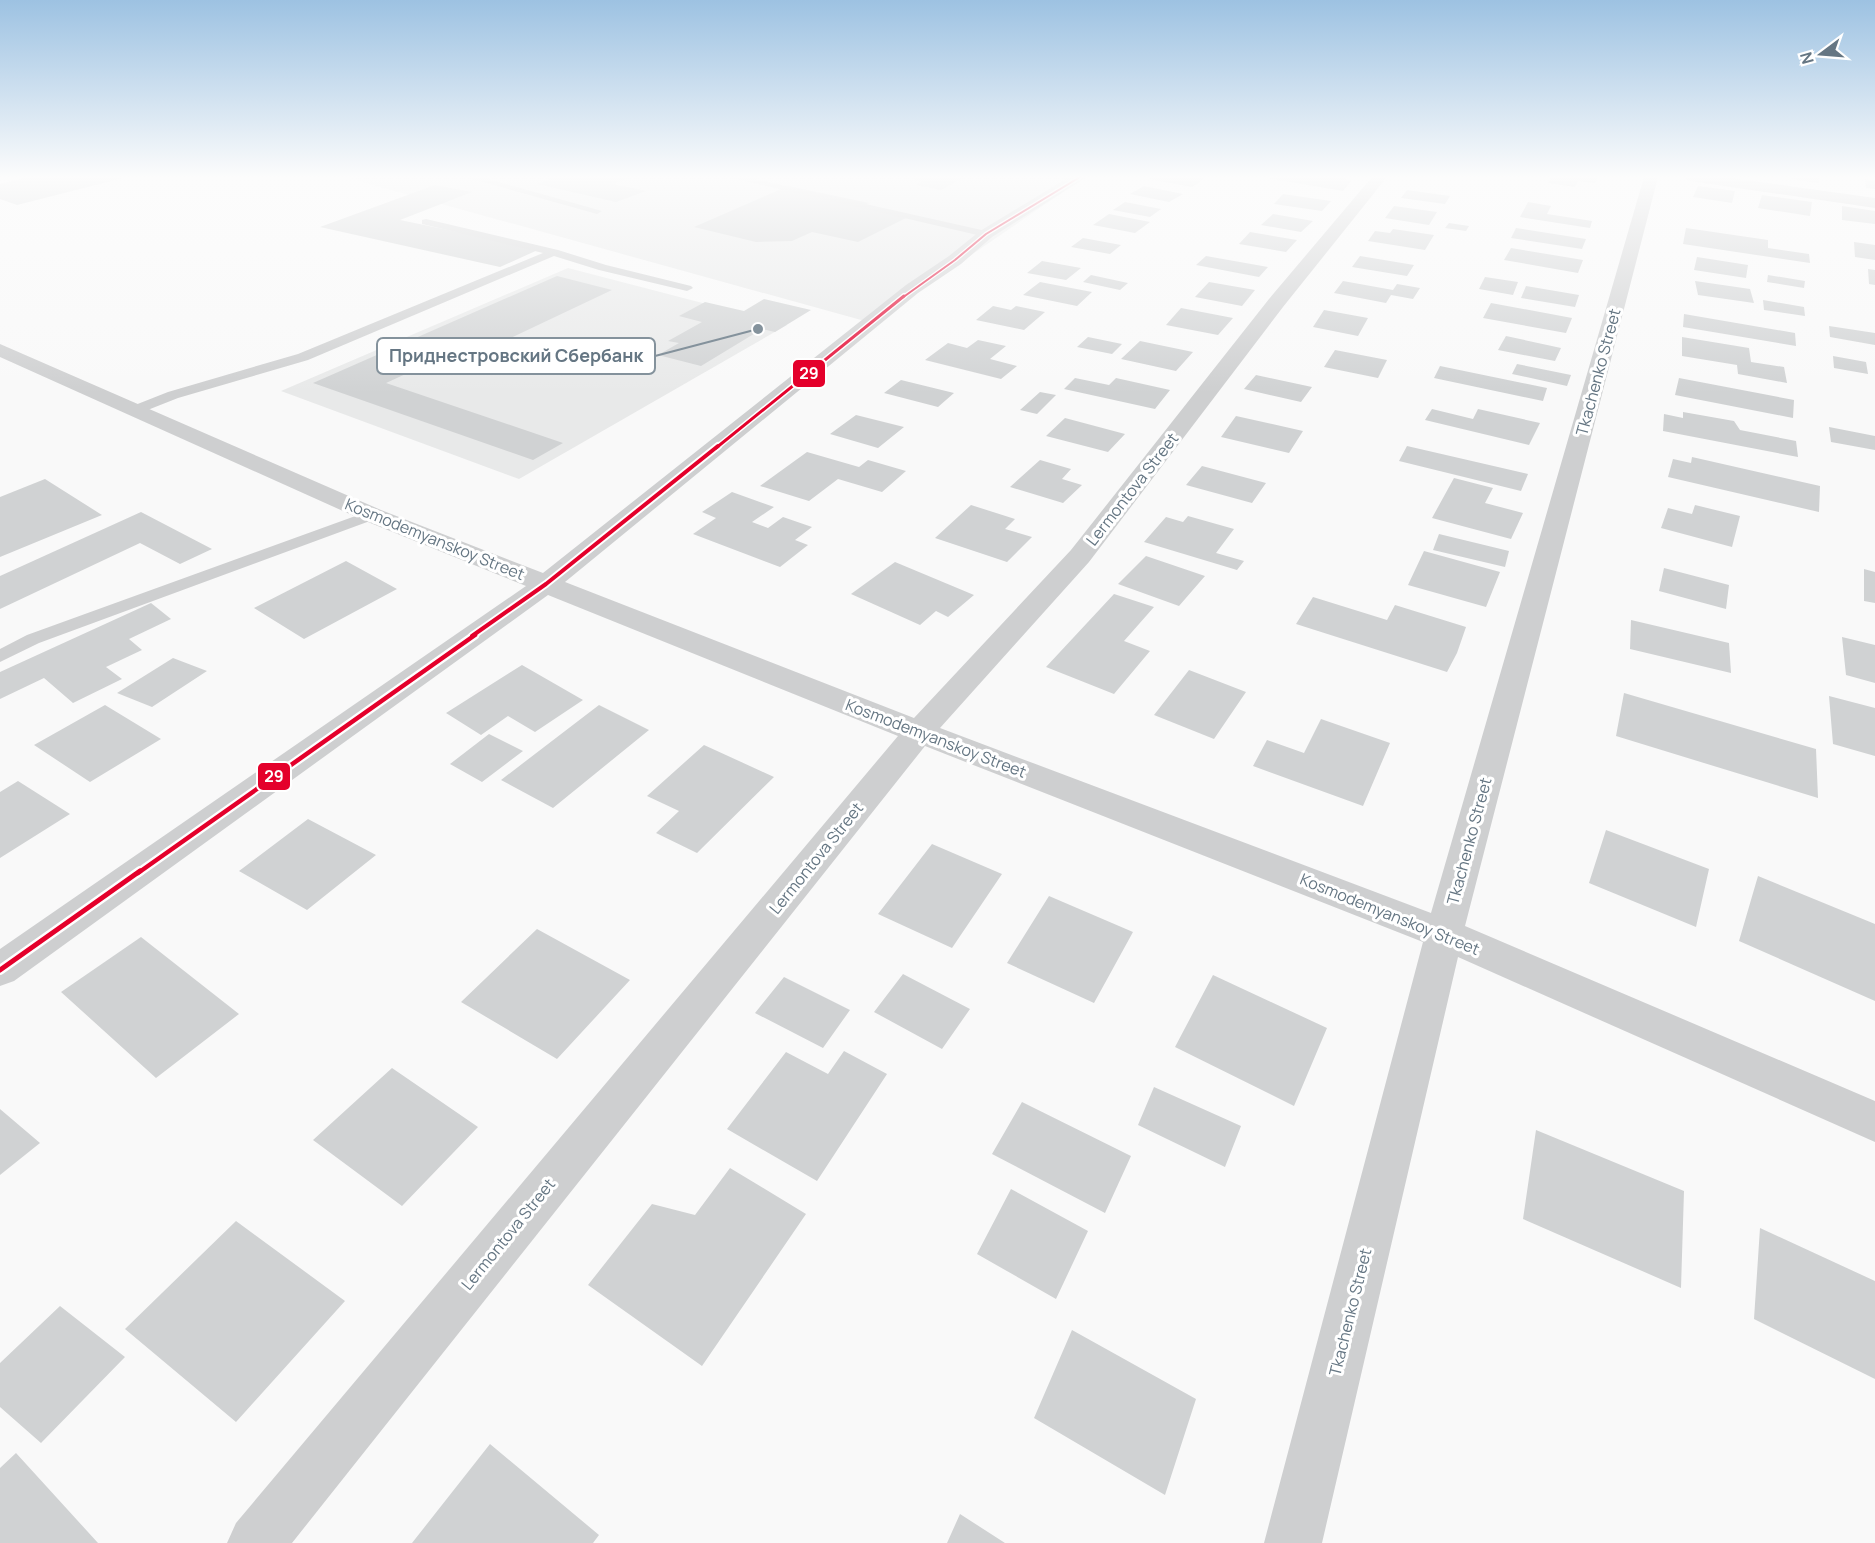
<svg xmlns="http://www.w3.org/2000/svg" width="1875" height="1543" font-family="Manrope,sans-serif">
<rect width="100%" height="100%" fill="#f9f9f9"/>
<!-- built -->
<path fill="#e8e9e9" d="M344,177h741l-213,146z
M568,268l219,57 -268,154 -238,-88z"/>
<!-- building -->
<path fill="#d0d2d3" d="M28,177h95v1l-106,27 -17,-6v-15z
M556,177h73l-16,7 33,7 -30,11 -79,-18z
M907,177h58l-24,13 -25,-5 6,-3z
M1152,177h45l7,2 -12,8 -43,-8z
M1262,177h72l18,3 -9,11z
M1551,177l6,1 40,-1 -2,6 -17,-2 -3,6 -27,-4z
M1792,177h27v6l-27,-4z
M1865,179l10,1v9l-9,-1z
M435,185l37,7 -72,28 140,29 -40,18 -180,-40z
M788,186l81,17 -10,4 49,10 -50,25 -46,-10 -20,9 -36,1 -62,-15z
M1144,186l39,8 -14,8 -39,-8z
M1698,186l37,5 -3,12 -39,-6z
M1407,190l43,6 -5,8 -44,-6z
M1283,194l48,7 -9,10 -48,-7z
M1762,195l50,7 -2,14 -52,-8z
M1125,202l36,7 -11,8 -37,-7z
M1528,202l23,4 -4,8 45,7 -2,7 -70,-11z
M1394,206l43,6 -8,13 -44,-7z
M1842,206l33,5v13l-33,-4z
M1109,214l41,8 -15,11 -42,-8z
M1273,214l40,7 -12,11 -40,-7z
M1449,223l20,3 -3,5 -21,-3z
M1516,228l70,11 -4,10 -71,-11z
M1686,228l82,12v8l41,6 1,9 -127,-19z
M1393,229l41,6 -9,15 -57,-9 7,-10 15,2z
M1250,232l47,8 -11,12 -47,-8z
M1083,238l38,7 -11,9 -39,-7z
M1854,242l21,3v15l-20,-3z
M1511,248l72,12 -5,13 -74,-13z
M1206,256l62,11 -9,10 -63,-12z
M1360,256l54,9 -7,11 -55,-9z
M1697,257l51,8 -2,13 -52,-8z
M1042,261l39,7 -15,12 -39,-7z
M1868,269l7,1v15l-6,-1z
M1091,275l37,8 -8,7 -37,-8z
M1768,275l37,6 -1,7 -37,-6z
M557,276l55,14 -114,54 -16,-5 -96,44 177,60 -30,17 -220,-77z
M1485,277l33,5 -5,13 -34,-6z
M1343,281l50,9 4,-6 23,4 -7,11 -22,-4 -5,8 -52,-10z
M1695,281l55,8 4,14 -56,-8z
M1040,282l52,10 -15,14 -54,-11z
M1209,282l46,8 -13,16 -47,-9z
M1526,286l53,9 -4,12 -54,-9z
M764,299l47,11 -36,22 -13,-3 -61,37 -43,-11 21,-12 -11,-2 34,-19 -23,-6 26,-14 39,9z
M1763,300l41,7 1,9 -41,-6z
M1491,303l81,15 -6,15 -83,-15z
M993,306l18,4 5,-4 29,6 -21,18 -48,-10z
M1181,308l52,10 -15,17 -52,-10z
M1324,310l44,8 -10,18 -45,-9z
M1684,314l111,19 1,13 -113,-19z
M1829,326l46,7v12l-45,-8z
M1506,336l55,12 -6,13 -57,-11z
M1088,337l34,7 -10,10 -35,-7z
M1682,337l67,11 2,14 33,5 3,16 -49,-9 -1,-9 -55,-9z
M978,340l28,6 -16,13 27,7 -16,13 -76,-19 23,-17 19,5z
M1140,341l53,11 -17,19 -55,-12z
M1335,350l52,10 -9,18 -54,-11z
M1833,356l33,6 2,12 -34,-6z
M1517,364l54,11 -4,11 -55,-12z
M1440,366l107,22 -4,13 -109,-23z
M1256,375l56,12 -11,15 -57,-13z
M1075,378l34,7 7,-7 54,12 -15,19 -91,-20z
M1679,378l115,22 -1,18 -118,-23z
M901,380l53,13 -16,14 -54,-14z
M1040,392l16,3 -19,19 -17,-4z
M1432,409l41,10 5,-10 62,14 -11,22 -104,-25z
M1683,412l51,9 6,9 56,11 2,16 -135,-26 1,-17 19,4z
M856,415l48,12 -26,21 -48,-14z
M1236,416l67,15 -14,22 -68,-16z
M1065,418l60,16 -17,18 -62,-16z
M1829,427l46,9v14l-44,-8z
M1407,446l121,28 -7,17 -122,-30z
M807,452l52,15 9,-7 38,11 -24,21 -44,-13 -29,22 -49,-15z
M1692,457l128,29 -1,26 -151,-35 5,-18 18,4z
M1040,460l31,9 -9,10 20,6 -19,18 -53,-16z
M1202,466l64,17 -14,20 -66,-18z
M1454,478l39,10 -8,15 38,10 -12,26 -79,-21z
M45,479l57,36 -102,42v-60z
M732,492l42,15 -22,15 16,6 15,-11 29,10 -17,13 13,5 -28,22 -87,-33 23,-16 -14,-6z
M971,505l44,14 -10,10 27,8 -25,25 -72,-24z
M1695,505l45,11 -8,31 -71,-19 7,-20 24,6z
M141,512l71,37 -32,15 -40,-21 -140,66v-33z
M1188,516l46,13 -18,24 28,8 -7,9 -93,-28 22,-25 17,5z
M1439,534l70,17 -4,16 -72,-17z
M1424,551l76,21 -14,35 -78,-22z
M1146,556l59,20 -26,30 -61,-22z
M346,561l51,28 -93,50 -50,-31z
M895,562l79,33 -26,22 -12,-6 -16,14 -69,-31z
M1664,568l65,17 -3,24 -67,-18z
M1864,569l11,3v31l-11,-2z
M1114,594l40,13 -30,34 26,10 -36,43 -68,-27z
M1313,597l74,23 8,-15 71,22 -9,26 -10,19 -151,-48z
M151,603l20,16 -42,20 13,11 -36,17 16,12 -49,24 -29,-25 -44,21v-27z
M1631,620l98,23 2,30 -101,-24z
M1842,637l33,8v38l-29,-8z
M173,658l34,13 -55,36 -35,-14z
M522,665l61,35 -48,32 -27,-16 -27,19 -35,-22z
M1189,670l57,22 -32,47 -60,-24z
M1624,693l192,56 2,49 -202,-62z
M1829,696l46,12v48l-42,-12z
M105,705l56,34 -71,43 -56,-37z
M599,705l50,25 -96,78 -52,-28z
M1321,719l69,24 -27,63 -110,-40 14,-26 37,13z
M489,734l34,17 -41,31 -32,-18z
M704,745l70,32 -77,76 -41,-20 23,-22 -32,-15z
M18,781l52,33 -70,44v-66z
M308,819l68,36 -69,55 -68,-39z
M1606,830l103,39 -13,58 -107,-44z
M932,844l70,30 -50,74 -74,-34z
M1758,876l117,48v77l-136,-60z
M1049,896l84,36 -39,71 -87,-40z
M537,929l93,51 -73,79 -96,-57z
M141,937l98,77 -83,64 -95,-86z
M903,974l67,35 -28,40 -68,-37z
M1213,975l114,53 -33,78 -119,-59z
M784,977l66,33 -27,38 -68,-35z
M844,1051l43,23 -70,107 -90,-52 59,-77 42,22z
M392,1068l86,59 -76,79 -89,-66z
M1154,1087l87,39 -16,41 -87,-42z
M1022,1102l109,54 -26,57 -113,-59z
M0,1109l40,34 -40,32z
M1536,1130l148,61 -3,97 -158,-69z
M730,1168l76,46 -104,152 -114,-81 64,-81 43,11z
M1011,1189l77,42 -32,68 -79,-45z
M236,1221l109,80 -109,121 -111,-93z
M1760,1228l115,53v98l-121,-60z
M60,1306l65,51 -84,86 -41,-36v-44z
M1072,1330l124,69 -31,96 -131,-77z
M490,1444l109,91 -6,8h-181z
M16,1453l82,90h-98v-75z
M960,1514l45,29h-58z"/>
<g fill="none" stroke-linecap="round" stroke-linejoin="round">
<!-- lane -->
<path fill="#cecfd0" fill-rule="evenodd" d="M465,177h16l121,34 -5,3z
M727,177h18l241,54 5,3 -5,3z
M426,219l132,31 48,15 85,21 2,2 -6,3 -88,-21 -45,-14 -246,104 -130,38 -38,15 -5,1 -7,-4 2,-3 38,-15 130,-38 245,-101 -121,-29v-4z
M372,510l6,2 2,3 -2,3 -339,125 -39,19v-13l27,-14z"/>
<!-- street -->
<path fill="#cecfd0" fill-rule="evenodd" d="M1069,177h18l-95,60 -31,27 -43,29 -353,289 349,136 157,-168 198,-251 103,-122h15l-104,130 -194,255 -149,166 491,185 213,-736h14l-193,749 410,175v41l-417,-185 -136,586h-58l159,-601 -498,-196 -633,797h-65l9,-20 662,-787 -350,-141 -534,386 -14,5v-37l526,-363 -163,-66 -363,-163v-13l381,166 162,63 363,-288 43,-29 31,-25z
M1683,177h41l151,21v10l-185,-27z"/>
<!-- bus-1-far4 casing -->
<g stroke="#fff" stroke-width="4.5">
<path id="bus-1-far4" d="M902,298l53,-38 31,-26 94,-57"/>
</g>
<!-- bus-1-far3 casing -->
<g stroke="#fff" stroke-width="6">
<path id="bus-1-far3" d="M716,448l188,-152"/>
</g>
<!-- bus-1-far2 casing -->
<g stroke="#fff" stroke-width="8">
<path id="bus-1-far2" d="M472,636l74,-52 172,-138"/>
</g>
<!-- bus-1-far1 casing -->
<g stroke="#fff" stroke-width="9">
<path id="bus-1-far1" d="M138,873l337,-238"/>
</g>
<!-- bus-1 casing -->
<g stroke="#fff" stroke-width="10">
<path id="bus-1" d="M0,970l140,-99"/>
</g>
<!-- bus-1-far4 -->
<use href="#bus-1-far4" stroke="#e4002b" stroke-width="2"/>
<!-- bus-1-far3 -->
<use href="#bus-1-far3" stroke="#e4002b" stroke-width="3"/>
<!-- bus-1-far2 -->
<use href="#bus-1-far2" stroke="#e4002b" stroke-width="4"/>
<!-- bus-1-far1 -->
<use href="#bus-1-far1" stroke="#e4002b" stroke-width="4.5"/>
<!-- bus-1 -->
<use href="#bus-1" stroke="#e4002b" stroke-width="5"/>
</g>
<!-- sky -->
<linearGradient id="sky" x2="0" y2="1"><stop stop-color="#9dc2e2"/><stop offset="0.45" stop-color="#fcfcfc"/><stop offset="1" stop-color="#fcfcfc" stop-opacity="0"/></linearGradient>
<rect width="1875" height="393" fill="url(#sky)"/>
<g text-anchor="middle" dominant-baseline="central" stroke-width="6" stroke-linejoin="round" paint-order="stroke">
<!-- street labels -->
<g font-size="16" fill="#657683" stroke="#fff">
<text transform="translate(1598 372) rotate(-75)">Tkachenko Street</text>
<text transform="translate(1132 489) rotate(-52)">Lermontova Street</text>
<text transform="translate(435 539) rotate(22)">Kosmodemyanskoy Street</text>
<text transform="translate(936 738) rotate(21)">Kosmodemyanskoy Street</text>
<text transform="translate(1469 841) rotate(-75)">Tkachenko Street</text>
<text transform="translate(816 858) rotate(-51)">Lermontova Street</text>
<text transform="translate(1390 914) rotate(22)">Kosmodemyanskoy Street</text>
<text transform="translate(508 1234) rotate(-51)">Lermontova Street</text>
<text transform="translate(1350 1312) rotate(-76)">Tkachenko Street</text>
</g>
</g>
<!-- callouts -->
<path fill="none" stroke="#84929c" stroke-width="2" d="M758 329L655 356"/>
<circle fill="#84929c" stroke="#fff" stroke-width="2" cx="758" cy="329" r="6"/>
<rect fill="#fff" stroke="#84929c" stroke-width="2" x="377" y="338" width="278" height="36" rx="6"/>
<g font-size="18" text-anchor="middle" font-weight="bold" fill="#657683">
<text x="516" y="362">Приднестровский Сбербанк</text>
</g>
<g stroke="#fff" stroke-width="2">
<rect x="792" y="359" width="34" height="29" rx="6" fill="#e4002b"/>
<rect x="257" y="762" width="34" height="29" rx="6" fill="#e4002b"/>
</g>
<g font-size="16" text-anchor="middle" font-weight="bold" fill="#fff">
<text x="809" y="379">29</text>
<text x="274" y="782">29</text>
</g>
<!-- north arrow -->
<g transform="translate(1821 54) rotate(254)" stroke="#ffffff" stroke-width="4.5" paint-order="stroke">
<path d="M0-4.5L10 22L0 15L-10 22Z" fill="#657683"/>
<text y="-9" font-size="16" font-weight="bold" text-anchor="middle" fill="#657683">N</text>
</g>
</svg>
